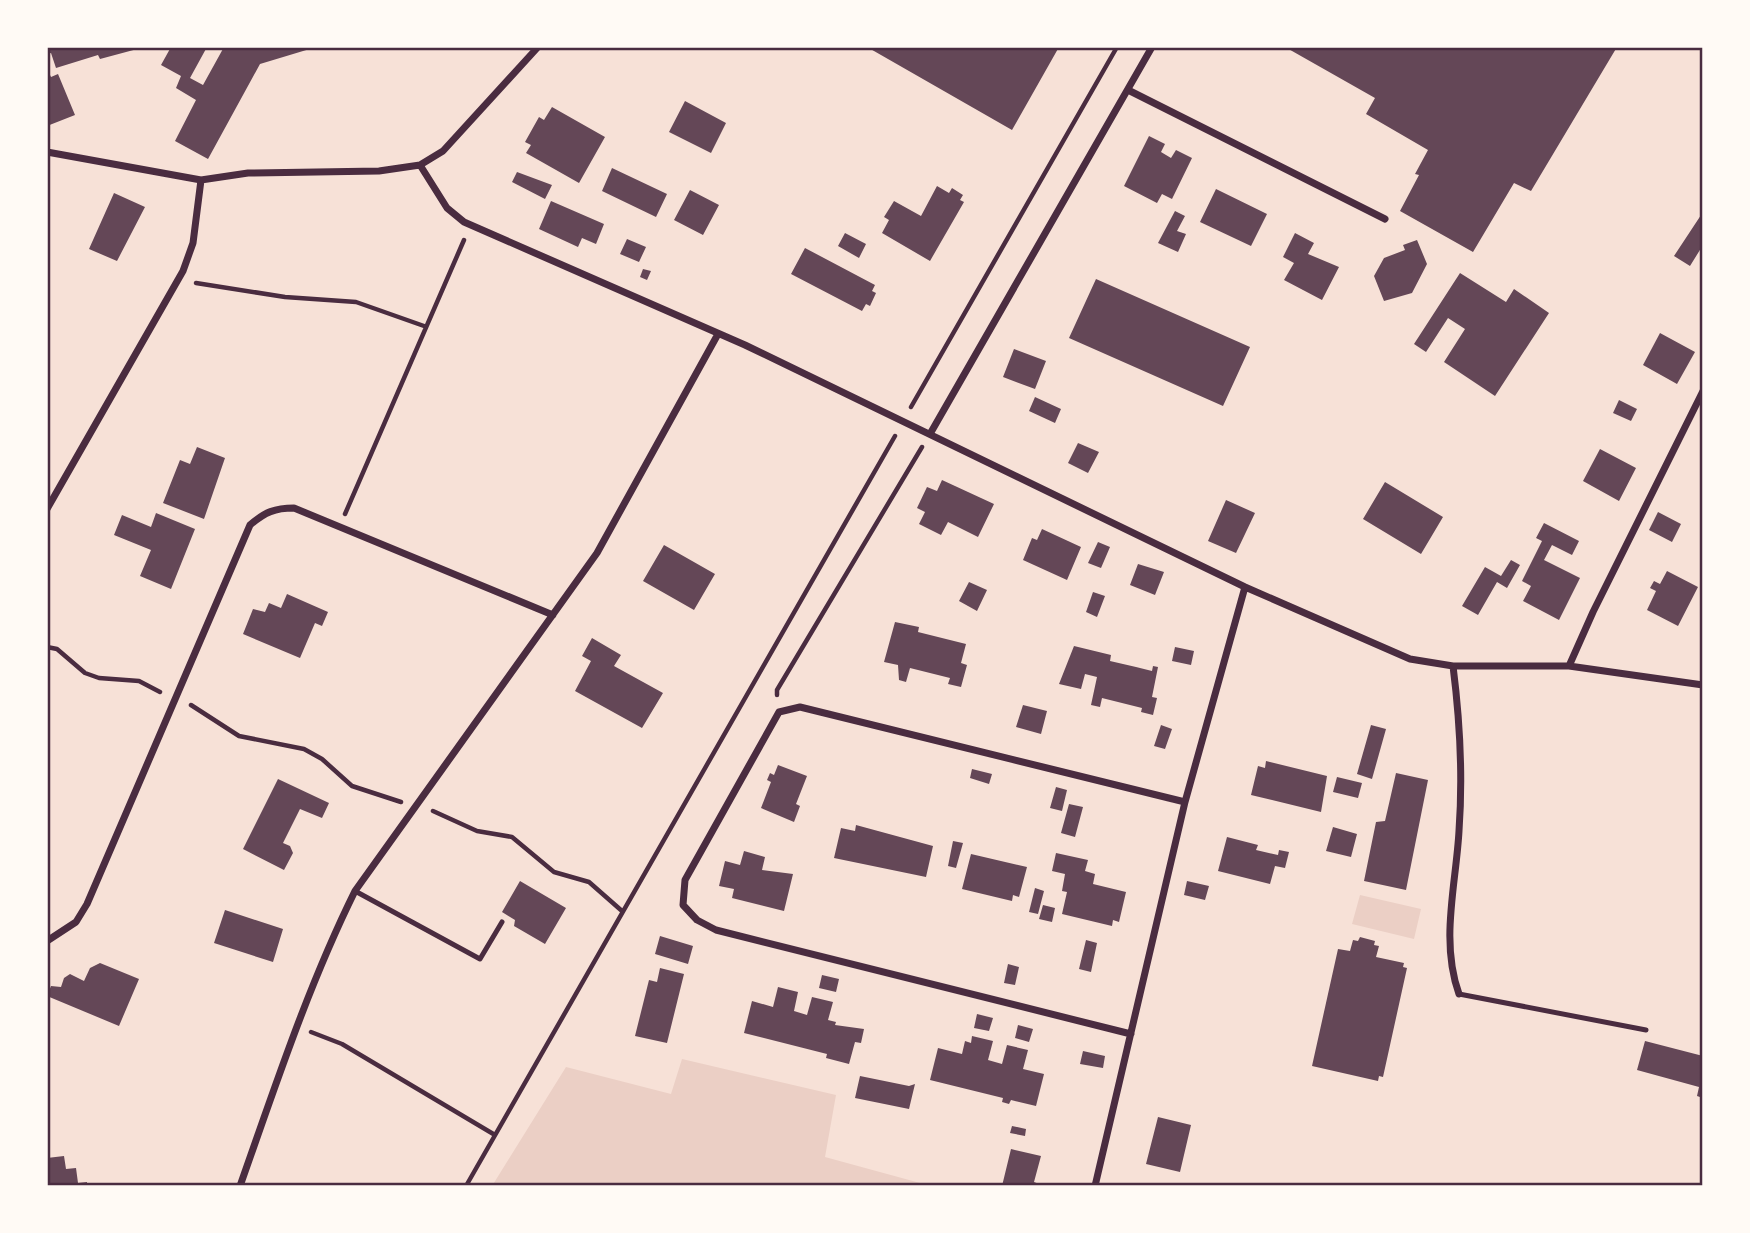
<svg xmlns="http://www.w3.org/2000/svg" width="1750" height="1233" font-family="'Work Sans',sans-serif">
<rect width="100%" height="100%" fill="#f7e1d7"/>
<!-- green -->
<path fill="#ebcfc5" d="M1360,895l61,14 -7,30 -62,-15z
M682,1059l154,36 -11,62 106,29h-439l74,-119 105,27z"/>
<!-- building -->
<path fill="#644757" d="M47,47h94v1l-41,11 -2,-4 -42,13 -5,-15 -4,1z
M171,47h36l-17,31 13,7 21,-38 89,1 -53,16 -52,95 -33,-18 21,-41 -20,-12 5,-12 -20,-11z
M867,47h192l-47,83z
M1285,47h332l-86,144 -17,-8 -41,69 -73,-41 19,-36 -4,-1 13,-24 -62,-36 9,-16z
M49,73l2,4 7,-3 17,41 -28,11z
M685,101l41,22 -15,30 -42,-21z
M552,107l53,30 -26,46 -53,-30 5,-8 -6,-3 14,-25 5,3z
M1149,136l16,8 -4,8 10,6 5,-8 16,8 -20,41 -10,-5 -5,9 -33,-17z
M612,168l55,26 -11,23 -54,-26z
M517,172l35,13 -7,14 -33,-17z
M937,186l12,7 3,-5 11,7 -3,5 4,2 -34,59 -48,-28 7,-13 -5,-3 10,-16 27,15z
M1216,189l51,25 -16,32 -51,-24z
M690,190l29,15 -16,30 -29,-15z
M114,193l31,14 -28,54 -28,-12z
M551,201l53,23 -8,20 -14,-6 -4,9 -39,-18z
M1175,211l10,5 -8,15 9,3 -8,18 -20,-9z
M1703,212v33l-13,21 -16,-10z
M845,233l21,11 -7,14 -21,-12z
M1295,233l19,10 -6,11 31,13 -17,33 -38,-20 10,-17 -11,-6z
M627,239l19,8 -7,15 -19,-8z
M1417,240l10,24 -15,29 -28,8 -10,-25 10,-18 21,-8 -2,-5z
M805,248l70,37 -3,6 4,2 -6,13 -4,-2 -4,7 -71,-37z
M643,269l8,2 -4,9 -7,-3z
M1460,273l46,29 8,-13 35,24 -54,83 -51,-34 21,-33 -17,-11 -22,34 -12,-8z
M1096,279l154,68 -27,59 -154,-68z
M1660,333l35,19 -18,32 -34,-19z
M1014,349l32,12 -11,28 -32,-12z
M1035,397l26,12 -6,14 -26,-12z
M1619,400l18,9 -6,12 -18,-8z
M1078,443l21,9 -11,21 -20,-10z
M197,447l28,11 -21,61 -41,-16 17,-43 10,4z
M1600,449l36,19 -17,33 -36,-20z
M942,480l52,24 -16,33 -30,-15 -7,13 -22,-11 6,-12 -8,-4 10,-21 10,4z
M1385,482l58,35 -22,37 -58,-35z
M1226,500l29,13 -19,40 -28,-12z
M1658,512l23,12 -9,18 -23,-12z
M156,513l39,16 -24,60 -31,-13 11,-26 -37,-15 8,-20 29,12z
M1544,523l35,18 -7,14 -20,-10 -8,15 36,18 -21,42 -36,-19 8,-15 -9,-5 20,-40 -6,-3z
M1042,529l39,18 -14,33 -44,-20 9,-22 5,2z
M1098,542l12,5 -9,21 -13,-5z
M664,545l51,29 -21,36 -51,-29z
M1511,560l9,5 -13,23 -10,-6 -19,33 -16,-9 23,-39 16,9z
M1138,564l26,8 -9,23 -25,-10z
M1667,571l31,16 -20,39 -31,-16 9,-19 -6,-3 4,-7 6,3z
M969,582l18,8 -10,21 -18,-10z
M1093,592l12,4 -8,21 -11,-5z
M287,594l41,18 -6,14 -7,-3 -15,35 -57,-24 10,-25 12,3 4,-9 12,5z
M895,622l24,5 -1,5 48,12 -5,19 6,2 -6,22 -13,-3 2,-6 -40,-10 -4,14 -7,-2 -1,-15 -14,-3z
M592,638l29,17 -7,11 49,27 -21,35 -67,-37 16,-30 -9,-5z
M1074,646l37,9 -1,6 26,6 16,4 1,-5 5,1 -6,30 5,1 -4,17 -12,-3 1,-4 -40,-10 -2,9 -9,-2 6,-28 -12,-3 -4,15 -22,-5z
M1175,647l19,4 -3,14 -19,-4z
M1023,705l24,6 -6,23 -25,-7z
M1161,725l11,4 -7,20 -11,-3z
M1371,725l15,4 -14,50 -15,-5z
M1266,761l61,15 -6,36 -70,-17 7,-29 7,2z
M778,765l29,11 -11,28 4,2 -6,16 -33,-14 10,-26 -4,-2 3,-7 4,2z
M972,769l20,5 -3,10 -19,-6z
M1396,773l32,7 -22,110 -42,-9 12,-59 9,-1z
M1337,777l25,6 -4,15 -25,-6z
M278,779l51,24 -7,15 -22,-9 -17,34 7,3 3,7 -9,17 -41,-21z
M1056,787l11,3 -5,21 -12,-3z
M1069,804l14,3 -8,30 -14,-4z
M856,825l77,21 -7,31 -92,-19 7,-30 14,3z
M1333,827l24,7 -6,23 -25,-6z
M1227,837l31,8 -2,5 22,5 1,-5 10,2 -4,16 -10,-2 -5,18 -52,-13z
M953,841l10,2 -7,25 -8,-2z
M744,851l21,6 -3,13 31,4 -9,37 -52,-13 2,-9 -15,-3 6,-25 15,4z
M1056,853l32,7 -3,11 10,3 -2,10 33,8 -7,30 -6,-2 -1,6 -50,-12 5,-22 -5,-1 3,-17 -13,-3z
M971,854l56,13 -8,30 -6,-2 -1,6 -50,-12z
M520,881l46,27 -21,36 -31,-18 1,-6 -13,-8z
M1187,881l22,5 -4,14 -21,-5z
M1035,888l9,3 -6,23 -9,-2z
M1043,905l12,3 -3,14 -13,-3z
M225,910l58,19 -10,33 -59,-19z
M660,936l33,10 -5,18 -33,-10z
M1360,937l15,4 -1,4 5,1 -3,11 28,6 -1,4 4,1 -24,109 -4,-1 -1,5 -66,-15 26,-117 12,2 3,-11 5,1z
M1086,940l11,3 -6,29 -12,-3z
M100,963l39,16 -20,47 -72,-30 4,-10 10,1 3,-9 6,-4 14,7 6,-13z
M1008,964l11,3 -4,18 -11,-2z
M660,968l24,6 -17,69 -32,-7 14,-56 8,2z
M822,975l17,4 -3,13 -17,-4z
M778,987l20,5 -4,19 13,4 5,-18 21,5 -5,18 8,2 -1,3 29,4 -3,14 -6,-1 -6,22 -23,-6 1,-4 -83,-21 8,-32 21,6z
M977,1014l16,4 -4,13 -15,-3z
M1018,1025l15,4 -4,13 -14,-4z
M972,1036l21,5 -5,19 14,4 5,-19 21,5 -5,19 21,5 -8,32 -25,-6 -2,4 -7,-2 1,-4 -73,-18 8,-32 24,6 3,-13 6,2z
M1645,1041l58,15v42l-6,-2 2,-9 -62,-17z
M1083,1051l22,5 -2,12 -23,-4z
M860,1076l49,10 6,-2 -6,25 -54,-11z
M1158,1117l33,8 -11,47 -34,-8z
M1012,1126l14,3 -1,7 -15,-3z
M1011,1149l30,7 -7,26 10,4h-42z
M64,1156l2,13 10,-1 2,15 9,-1v4h-40v-28z"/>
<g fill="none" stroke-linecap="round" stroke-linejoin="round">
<!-- path -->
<path stroke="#4a2c40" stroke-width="4.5" d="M196,283l89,14 71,5 68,24
M911,407l206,-360
M345,514l119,-274
M47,647l10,2 28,24 14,5 40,3 21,11
M777,695v-5l145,-243
M191,705l48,31 65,13 18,10 30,27 49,16
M433,811l44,20 35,6 42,35 35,10 33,29
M311,1032l31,12 153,91
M466,1186l429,-750"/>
<!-- service -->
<path stroke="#4a2c40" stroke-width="5" d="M355,891l125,68 22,-37
M1459,994l187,36"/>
<!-- minor -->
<path stroke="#4a2c40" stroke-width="7" d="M1128,90l257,129
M47,152l154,28 47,-7 131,-2 41,-6 23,-14 95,-104
M420,165l27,43 17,14 281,123 500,242 165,72 43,7h116l134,19
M930,434l222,-387
M47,509l136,-238 10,-28 8,-63
M1453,666c7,55 10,109 6,165 -3,54 -19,110 0,163
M1569,666l24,-54 110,-221
M47,941l29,-19 11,-18 163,-379c15,-13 25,-17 44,-17l259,107
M1131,1034l-415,-104 -19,-10 -14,-15 2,-25 94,-168 21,-5 385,95
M240,1186c35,-99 68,-200 115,-295l242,-338 121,-219
M1095,1186l90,-384 60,-215"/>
</g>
<!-- border -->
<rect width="1750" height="1233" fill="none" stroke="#fffaf5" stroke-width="98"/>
<rect x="49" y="49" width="1652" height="1135" fill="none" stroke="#4a2c40" stroke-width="2.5"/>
</svg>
